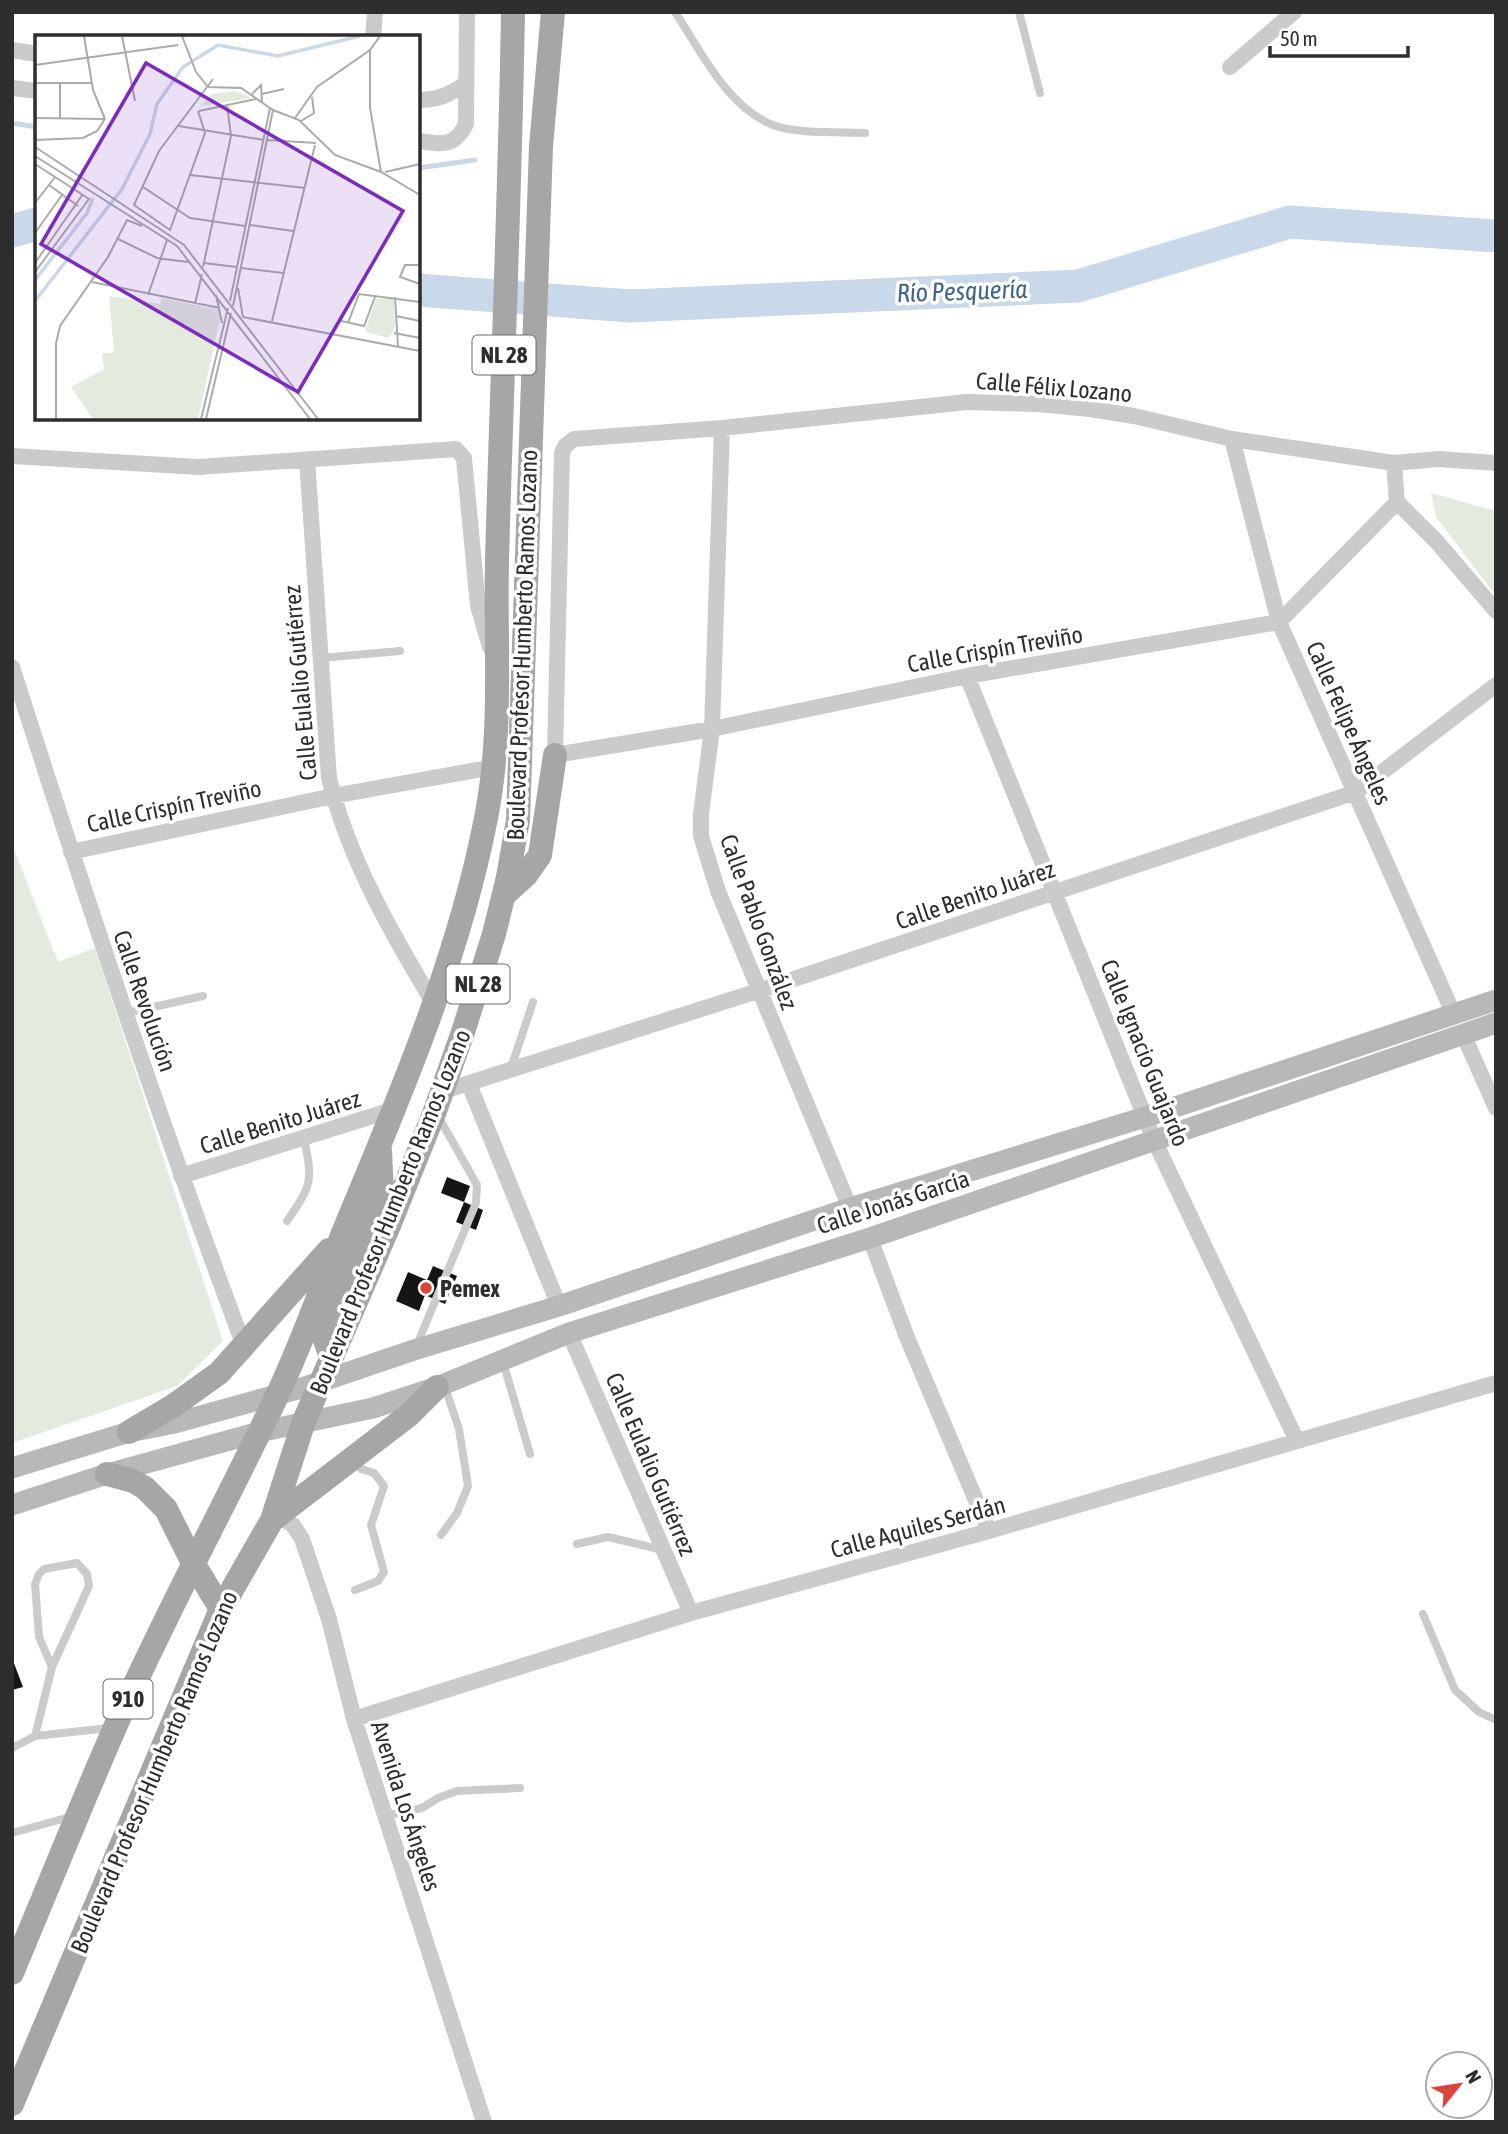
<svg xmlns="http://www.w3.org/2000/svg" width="1508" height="2134" font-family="'Asap Condensed',sans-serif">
<rect width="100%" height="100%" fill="#fff"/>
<!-- green -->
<path fill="#e2ebdd" d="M1431,493l65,18v85l-60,-79z
M12,844l46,118 37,-14 128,393 -46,45 -165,57z"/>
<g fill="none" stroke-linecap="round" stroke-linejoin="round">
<!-- stream -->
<path stroke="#cad9e9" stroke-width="5" d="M12,123l25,4
M418,168l57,-8"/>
<!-- river -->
<path stroke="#cad9e9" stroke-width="33" d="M12,231l25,-7
M418,290l212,16 448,-20 212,-64 206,14"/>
</g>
<!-- building -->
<path fill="#151515" d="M447,1177l23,9 -6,16 19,8 -7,20 -20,-8 8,-20 -23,-9z
M433,1266l24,10 -12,28 -20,-9 -6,16 -23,-10 12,-29 19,8z
M12,1658l11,29 -11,3z"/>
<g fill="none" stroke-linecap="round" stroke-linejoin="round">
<!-- lane -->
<path stroke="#cbcbcb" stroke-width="8" d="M675,12c26,39 52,95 98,113 22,9 67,7 92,8
M1019,12l21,81
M321,658l79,-7
M126,1013l77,-17
M511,1068l22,-66
M287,1221c25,-36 26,-40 17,-82
M416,1347l60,-144 1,-18 -39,-69
M503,1362l27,92
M354,1462l7,7 13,4 10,13 -13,39 13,47 -6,9 -23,9
M441,1535l16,-22 11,-27 -9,-57 -15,-45
M577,1544l31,-7 55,13
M1423,1614l32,76 24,22 17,8
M52,1667l-13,-30 -4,-53 4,-10 5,-5 33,-6 10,11 2,12 -37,81 -17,69 74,-8
M12,1748l23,-12
M385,1816l37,-8 16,-10 19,-7 63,-3
M12,1833l61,-17"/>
<!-- street -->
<path stroke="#cbcbcb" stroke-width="16" d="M373,37l2,-25
M12,50l25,4
M1230,67l64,-55
M12,88l25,3
M418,100c20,0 31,-5 47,-16
M418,141c24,3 36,7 48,-17l1,-112
M722,428l-10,301 -11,85v22l17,55 132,317
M1232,439l47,183 175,393
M12,456l187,11 257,-18 8,9 14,148 12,41
M307,460l22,318c19,80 63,156 105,226
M1394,463l3,39 40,40 59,69
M1397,502l-118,120 -312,54 -255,53 -157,26 7,-302 3,-7 9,-7 148,-11 245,-26 71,2 52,5 44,7 98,23 162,24 44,-4 58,4
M12,667c73,228 148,455 232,679
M967,676l188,466 142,299
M71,852l262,-56 161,-29
M1463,1034l33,74
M469,1084l90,222
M441,1092l317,-101 598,-199 140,-107
M181,1176l211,-66
M870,1238l36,97 83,196
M569,1333l122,280
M272,1520h13l8,5 9,14 27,80 25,100 130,403
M354,1719l337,-106 298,-82 507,-148"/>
<!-- secondary -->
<path stroke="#b8b8b8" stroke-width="21" d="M12,1468l117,-36 46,-9 127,-35 112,-38 145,-44 291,-98 295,-91 351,-117
M12,1505l95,-31 152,-42 114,-24 64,-21 132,-54 301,-95 626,-215"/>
<!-- primary -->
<path stroke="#a6a6a6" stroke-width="24" d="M505,894l21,-19 14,-20 15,-100
M331,1357l-7,-20 -1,-8 59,-136 -2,-42
M129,1432l44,-26 46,-33 110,-123
M107,1474l26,7 12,7 21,21 27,54 28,46
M272,1520l137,-105 28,-28
M12,1973c35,-83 68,-166 104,-248 49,-110 107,-216 159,-325 27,-56 47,-115 70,-172 55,-132 114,-270 141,-410 17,-85 9,-172 11,-258 5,-183 13,-365 16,-548
M12,2104l209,-495 51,-89 32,-99 84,-193 47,-117 28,-79 31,-98 14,-57 10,-57 23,-674 12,-134"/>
</g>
<!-- markers -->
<circle fill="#da463b" stroke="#fff" stroke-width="2.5" cx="426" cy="1288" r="7"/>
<g text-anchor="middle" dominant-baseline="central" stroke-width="7" stroke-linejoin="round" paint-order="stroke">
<!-- shield labels -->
<g fill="#fff" stroke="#6d6d6d" stroke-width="2">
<rect x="472.5" y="335.5" width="63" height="39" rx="5"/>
<rect x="446.5" y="964.5" width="63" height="39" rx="5"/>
<rect x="103.5" y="1679.5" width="49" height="39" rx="5"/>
</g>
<g font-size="23" font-weight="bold" fill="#2e2e2e">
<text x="504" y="355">NL 28</text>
<text x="478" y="984">NL 28</text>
<text x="128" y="1699">910</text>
</g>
<!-- street labels -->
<g font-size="24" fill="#2e2e2e" stroke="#fff">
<text transform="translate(1054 387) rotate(5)">Calle Félix Lozano</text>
<text transform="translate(522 645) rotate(-88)">Boulevard Profesor Humberto Ramos Lozano</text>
<text transform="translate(995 649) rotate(-10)">Calle Crispín Treviño</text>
<text transform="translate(300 683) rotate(-95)">Calle Eulalio Gutiérrez</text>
<text transform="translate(1349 723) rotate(66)">Calle Felipe Ángeles</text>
<text transform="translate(174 806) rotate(-12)">Calle Crispín Treviño</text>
<text transform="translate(975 895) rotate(-19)">Calle Benito Juárez</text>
<text transform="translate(759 922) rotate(70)">Calle Pablo González</text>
<text transform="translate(145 1001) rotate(71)">Calle Revolución</text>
<text transform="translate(1145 1053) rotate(68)">Calle Ignacio Guajardo</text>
<text transform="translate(280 1122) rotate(-17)">Calle Benito Juárez</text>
<text transform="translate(893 1202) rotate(-18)">Calle Jonás García</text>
<text transform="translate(390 1212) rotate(-68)">Boulevard Profesor Humberto Ramos Lozano</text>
<text transform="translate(651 1464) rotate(67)">Calle Eulalio Gutiérrez</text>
<text transform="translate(918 1527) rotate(-15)">Calle Aquiles Serdán</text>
<text transform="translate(154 1772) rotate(-67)">Boulevard Profesor Humberto Ramos Lozano</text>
<text transform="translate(406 1806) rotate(72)">Avenida Los Ángeles</text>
</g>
<!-- poi labels -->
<g font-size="24" font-weight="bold" fill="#2e2e2e" stroke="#fff" text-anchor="start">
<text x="440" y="1288">Pemex</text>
</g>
<!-- water labels -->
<g font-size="26" font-style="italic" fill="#41648b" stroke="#fff">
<text transform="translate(962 291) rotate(-2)">Río Pesquería</text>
</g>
</g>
<!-- overview -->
<g transform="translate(35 35)">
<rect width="385" height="385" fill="#fff"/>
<path d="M200,56l17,7 -52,8 12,-12zM74,261l51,8 2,-6 56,12 2,9 -22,100h-105l-22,-32 33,-18 -2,-15 12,-2zM341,264h18l1,28 -6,11 -24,-6z" fill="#e2ebdd"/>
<path fill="none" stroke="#cad9e9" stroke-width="3.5" d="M0,245l52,-67 6,-15M0,266l87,-112 28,-55 7,-30 26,-37 35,-22 60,11 82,-20"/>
<path fill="none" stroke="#ababab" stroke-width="2" d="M49,1l9,54 12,29M87,1l13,65M147,1l14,36 12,15M335,15v58l11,64M0,30l143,-20M0,48h57M173,52l33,1 32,22 26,10 36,35 46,17 39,23M217,59l9,-9 1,18M227,59l22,-5M163,76l7,22 -35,97 -36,-25 25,-54 54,-72M164,76l57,-12M0,83l70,1M25,83v-35M260,83l22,-31 53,-37 10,-14M266,86l13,-8 -2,-16M144,91l85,14M0,105l48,-2 14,-7 8,-12M232,105l49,3M0,112l149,98 134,174M0,121l142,90 133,173M0,129l54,35 -54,73M350,137l35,-8M155,140l115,13M14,150l29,21M108,152l47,31 55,8M0,168l20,-26M215,190l43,6M0,198l27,-38M83,204l39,19 31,4M0,228l48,-69M169,228l33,4M385,230h-15l-5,12 20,7M168,232l28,-131 -4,-31M206,233l42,5M57,247l128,26M203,253l5,29M113,260l19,-55M181,260l6,28M360,262l3,49M195,266l40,-193M160,269l7,-30M198,271l40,-196M361,281l24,5M208,282l177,34M237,286l43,-176M306,286l23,5 11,-29M313,288l11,-29 61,8M359,298l26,5M21,384v-76l4,-17 48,-69 19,-37 15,6M166,384l27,-111M171,384l25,-106"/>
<path fill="#7b2cbf" fill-opacity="0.15" stroke="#7b2cbf" stroke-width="3.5" d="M111,28l257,148 -105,181 -257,-148z"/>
<rect width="385" height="385" fill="none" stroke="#2e2e2e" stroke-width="3.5"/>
</g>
<!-- border -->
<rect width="1508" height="2134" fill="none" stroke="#2e2e2e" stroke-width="28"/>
<!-- north arrow -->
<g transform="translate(1459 2085) rotate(60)"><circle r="33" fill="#ffffff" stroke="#ababab" stroke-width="2"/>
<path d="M0-5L12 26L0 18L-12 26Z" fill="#da463b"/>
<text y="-10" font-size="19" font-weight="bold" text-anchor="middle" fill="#2e2e2e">N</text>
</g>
<!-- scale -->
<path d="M1270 46v10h138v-10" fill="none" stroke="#2e2e2e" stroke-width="3.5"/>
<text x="1280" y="46" font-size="21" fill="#2e2e2e" stroke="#ffffff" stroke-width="5" paint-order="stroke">50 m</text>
</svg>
